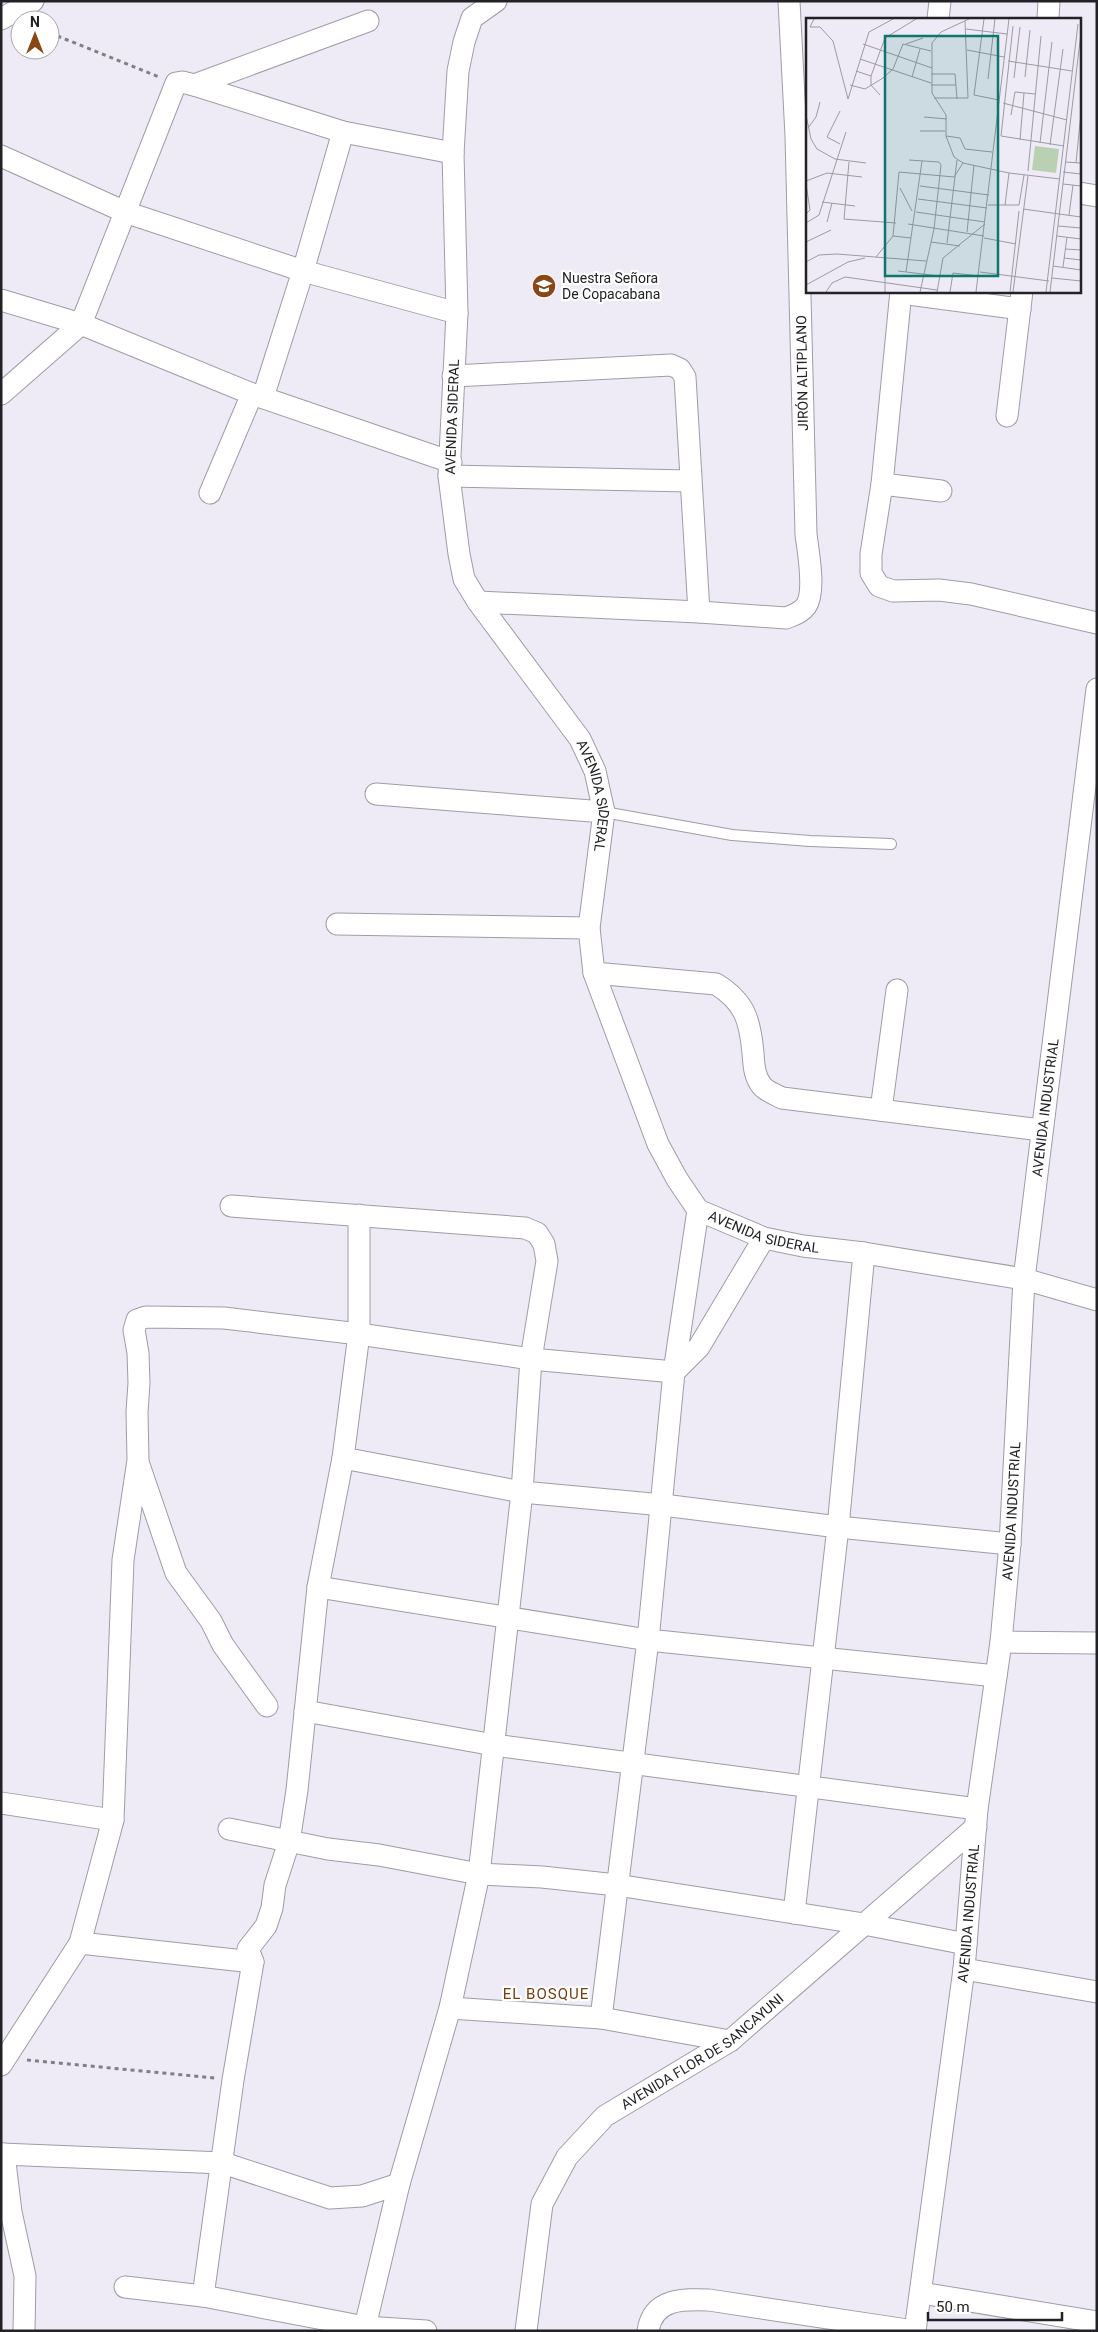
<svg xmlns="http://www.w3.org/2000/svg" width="1098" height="2332" font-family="Roboto,sans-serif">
<rect width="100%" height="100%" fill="#eeebf6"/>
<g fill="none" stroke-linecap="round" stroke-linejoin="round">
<!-- lane casing -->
<g stroke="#9f9ca6" stroke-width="12">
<path id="lane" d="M604,812l128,23 78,6 81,3"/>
</g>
<!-- street casing -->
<g stroke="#9f9ca6" stroke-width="23">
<g id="street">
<path id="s1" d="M496,1l-24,17 -8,24 -6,29 -5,82 4,160 -8,163 10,78 5,25 14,23 102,137 15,32 9,41 -15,116 5,45 64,171 19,35 21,31 66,28 39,8 61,7 160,26 73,21"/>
<path d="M1,19l32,-18"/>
<path d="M938,19l2,-18"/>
<path d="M1048,19l1,-18"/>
<path d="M194,85l174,-64"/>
<path d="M1,156l124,56 178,59 154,42"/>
<path d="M1079,193l18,3"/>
<path d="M901,291l-19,193 -11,70v19l8,13 14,5 46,-1 32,4 126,29"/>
<path d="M901,293l119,16"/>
<path d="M1,300l80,24 171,70 199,68"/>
<path d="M453,376l218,-11 9,4 5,8 14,235"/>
<path d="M1,394l80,-70 95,-241 6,-1 12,3 149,47 110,21"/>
<path d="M263,397l40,-126 40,-139"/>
<path d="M1007,416l15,-125"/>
<path d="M449,476l241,5"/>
<path d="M882,484l59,7"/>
<path d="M210,493l42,-99"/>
<path d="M478,602l221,10 87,6c7,-3 15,-5 20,-12 10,-15 2,-54 0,-72l-10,-398 -7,-135"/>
<path d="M376,794l228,18"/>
<path d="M337,924l252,4"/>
<path d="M594,973l122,11c29,18 34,36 37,69 1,12 1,23 9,33 4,5 14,9 20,12l259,32"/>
<path d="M881,1110l16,-120"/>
<path d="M231,1206l294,22 12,5 7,11 3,17 -16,98 -9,133 -43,382 -29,134 -51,176 -35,147"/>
<path d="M343,1458l179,34 141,13 175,22 172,17"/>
<path d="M139,1465l37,108 35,48 12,24 44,61"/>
<path d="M318,1587l330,53 348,36"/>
<path d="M1001,1642l96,1"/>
<path d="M305,1711l189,34 483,64"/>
<path d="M1,1803l112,17"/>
<path d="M229,1829l99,20 51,6 100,19 63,3 75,8 247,39 102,20"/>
<path d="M794,1913l44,-386 26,-274"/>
<path d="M80,1943l173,19"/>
<path d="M964,1969l133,23"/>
<path d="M450,2008l151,10 129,23"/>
<path d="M601,2018l47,-378 26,-268 24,-162"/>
<path d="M1,2065l79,-122 33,-123 10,-260 15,-100 -1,-48 2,-29 -1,-30 -4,-23 3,-10 9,-3 78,1 135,16 172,25 143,13 25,-25 65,-109"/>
<path d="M1,2154l222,9 107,35 32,-2 37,-12"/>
<path d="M4,2154l7,58 14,64 -1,55"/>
<path d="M125,2287l78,9 162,31 61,4"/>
<path d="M921,2293l176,29"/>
<path d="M203,2296l30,-216 20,-118 -5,-13 18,-23 6,-18 3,-23 14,-43 8,-52 21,-203 25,-129 16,-124v-119"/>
<path id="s2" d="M526,2331l16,-127 25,-47 38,-41 125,-75 246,-214"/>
<path d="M648,2331c5,-33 35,-32 61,-31l205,31"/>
<path id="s3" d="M915,2331l49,-362 13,-160 24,-167 9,-98 14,-265 73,-590"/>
</g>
</g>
<!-- path -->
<path stroke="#817f86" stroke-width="3" stroke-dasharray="4 4" stroke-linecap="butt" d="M50,33l109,44
M27,2060l188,18"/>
<!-- lane -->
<use href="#lane" stroke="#fff" stroke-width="10"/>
<!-- street -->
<use href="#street" stroke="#fff" stroke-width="21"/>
</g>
<!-- icons -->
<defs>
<g id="school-disc" transform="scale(1.25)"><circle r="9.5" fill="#884713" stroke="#fff"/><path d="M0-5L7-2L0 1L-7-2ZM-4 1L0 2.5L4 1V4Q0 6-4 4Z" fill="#fff"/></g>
</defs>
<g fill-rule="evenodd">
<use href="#school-disc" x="544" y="286"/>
</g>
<g text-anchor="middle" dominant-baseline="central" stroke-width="4.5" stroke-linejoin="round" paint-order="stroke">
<!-- poi labels -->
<g font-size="14" fill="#222125" stroke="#fff" text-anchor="start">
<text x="562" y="278">Nuestra Señora<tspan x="562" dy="16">De Copacabana</tspan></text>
</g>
<!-- street labels -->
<g font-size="14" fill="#222125" stroke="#fff">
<text transform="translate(802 373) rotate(-91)">JIRÓN ALTIPLANO</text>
<text transform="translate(452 417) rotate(-88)">AVENIDA SIDERAL</text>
<text stroke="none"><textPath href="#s1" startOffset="851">AVENIDA SIDERAL</textPath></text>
<text stroke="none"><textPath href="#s3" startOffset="1231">AVENIDA INDUSTRIAL</textPath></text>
<text stroke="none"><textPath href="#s1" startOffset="1361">AVENIDA SIDERAL</textPath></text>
<text stroke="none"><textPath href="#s3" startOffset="826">AVENIDA INDUSTRIAL</textPath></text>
<text stroke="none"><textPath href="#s3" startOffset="421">AVENIDA INDUSTRIAL</textPath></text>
<text stroke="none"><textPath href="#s2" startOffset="354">AVENIDA FLOR DE SANCAYUNI</textPath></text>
</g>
<!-- neighbourhood labels -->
<g font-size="15" letter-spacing="1" fill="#793e0f" stroke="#fff">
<text x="546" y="1994">EL BOSQUE</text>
</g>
</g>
<!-- overview -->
<g transform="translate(806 18)">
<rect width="275" height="275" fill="#eeebf6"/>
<path d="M229,128l24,3 -3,24 -24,-3z" fill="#bad0b3"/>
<path fill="none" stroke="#9c9aa2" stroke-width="1" d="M8,1l-4,8h10l13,14 15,58M163,1l-28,13 -9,11v50l14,22v21l8,21 9,6 46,10 51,6M178,1l-10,76 25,5M207,8l-12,110 63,10M160,11l41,5M57,26l69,24M100,26l17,-6M161,32l37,7M54,41l71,24M202,43l64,10M50,53l15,5M125,56h24l2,25M106,59l8,-28M219,59l5,-47M208,60l6,-51M182,61l7,-60M44,67l15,4 18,-11 10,-9 10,-25 28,7M125,67h25M74,77l-9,-10v-9l14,-38 31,-19M128,80h34l-3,-77M42,81l21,-67 24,-13M197,85l64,17M34,93l-13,26 13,7M0,97l5,24 6,10 18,10 31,4M205,97l4,-23 20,2M118,99l23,2M2,110l8,-11 4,-15M114,113h25M140,118l14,2 5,11 27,3M214,122l4,-47M234,125l12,-101M244,127l13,-96M103,142l30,2 2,3 -7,64 -14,63M43,144l-5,57 52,4M259,144l16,1M270,145l5,-50M222,153l13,-135M257,154l18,2M0,163l21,-8 35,4M0,166l4,26 -4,4M257,166l18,2M114,168l69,9M94,170l12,23M112,181l69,9M16,184l33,4M182,187h31l5,-30M199,187l4,-32M217,191l58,8M110,194l69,10M263,197l4,-30M21,204l5,-19M0,205l13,-8 27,-83M102,206l76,12M252,208l23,2M161,214l7,-67M87,218l18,2M251,218l24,3M178,220l32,6M0,224l25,-12M125,224l29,4M141,225l10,-83M259,231l16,1M70,239l17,-21 6,-64 55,5 9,-14M258,240l17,2M0,244l13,-7 18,-1 89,7M247,248l28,4M257,249l4,-30M92,253l41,5M100,254l16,-111M174,254l69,9M246,260l29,3M0,267l42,-23 17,-4M20,274l6,-9 13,-6 92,13M79,274v-35M131,274l6,-34 42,-34M144,274l3,-19 26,3M170,274l33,-273M204,274l9,-81M207,274l15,-116M240,274l32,-268M244,274l31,-259"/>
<path fill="#0f766e" fill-opacity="0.15" stroke="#0f766e" stroke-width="2.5" d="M79,18h113v240h-113z"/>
<rect width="275" height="275" fill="none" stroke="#222125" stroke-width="2.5"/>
</g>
<!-- border -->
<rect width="1098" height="2332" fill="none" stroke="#222125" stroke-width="5"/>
<!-- north arrow -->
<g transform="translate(35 35)"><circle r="24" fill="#ffffff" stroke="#a7a6a8"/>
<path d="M0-4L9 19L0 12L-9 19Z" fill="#884713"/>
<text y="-8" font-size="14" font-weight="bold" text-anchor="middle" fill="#222125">N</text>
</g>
<!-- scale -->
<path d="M928 2312v8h134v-8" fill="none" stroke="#222125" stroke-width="2.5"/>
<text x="936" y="2312" font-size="15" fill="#222125" stroke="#ffffff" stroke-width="4" paint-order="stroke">50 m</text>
</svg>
